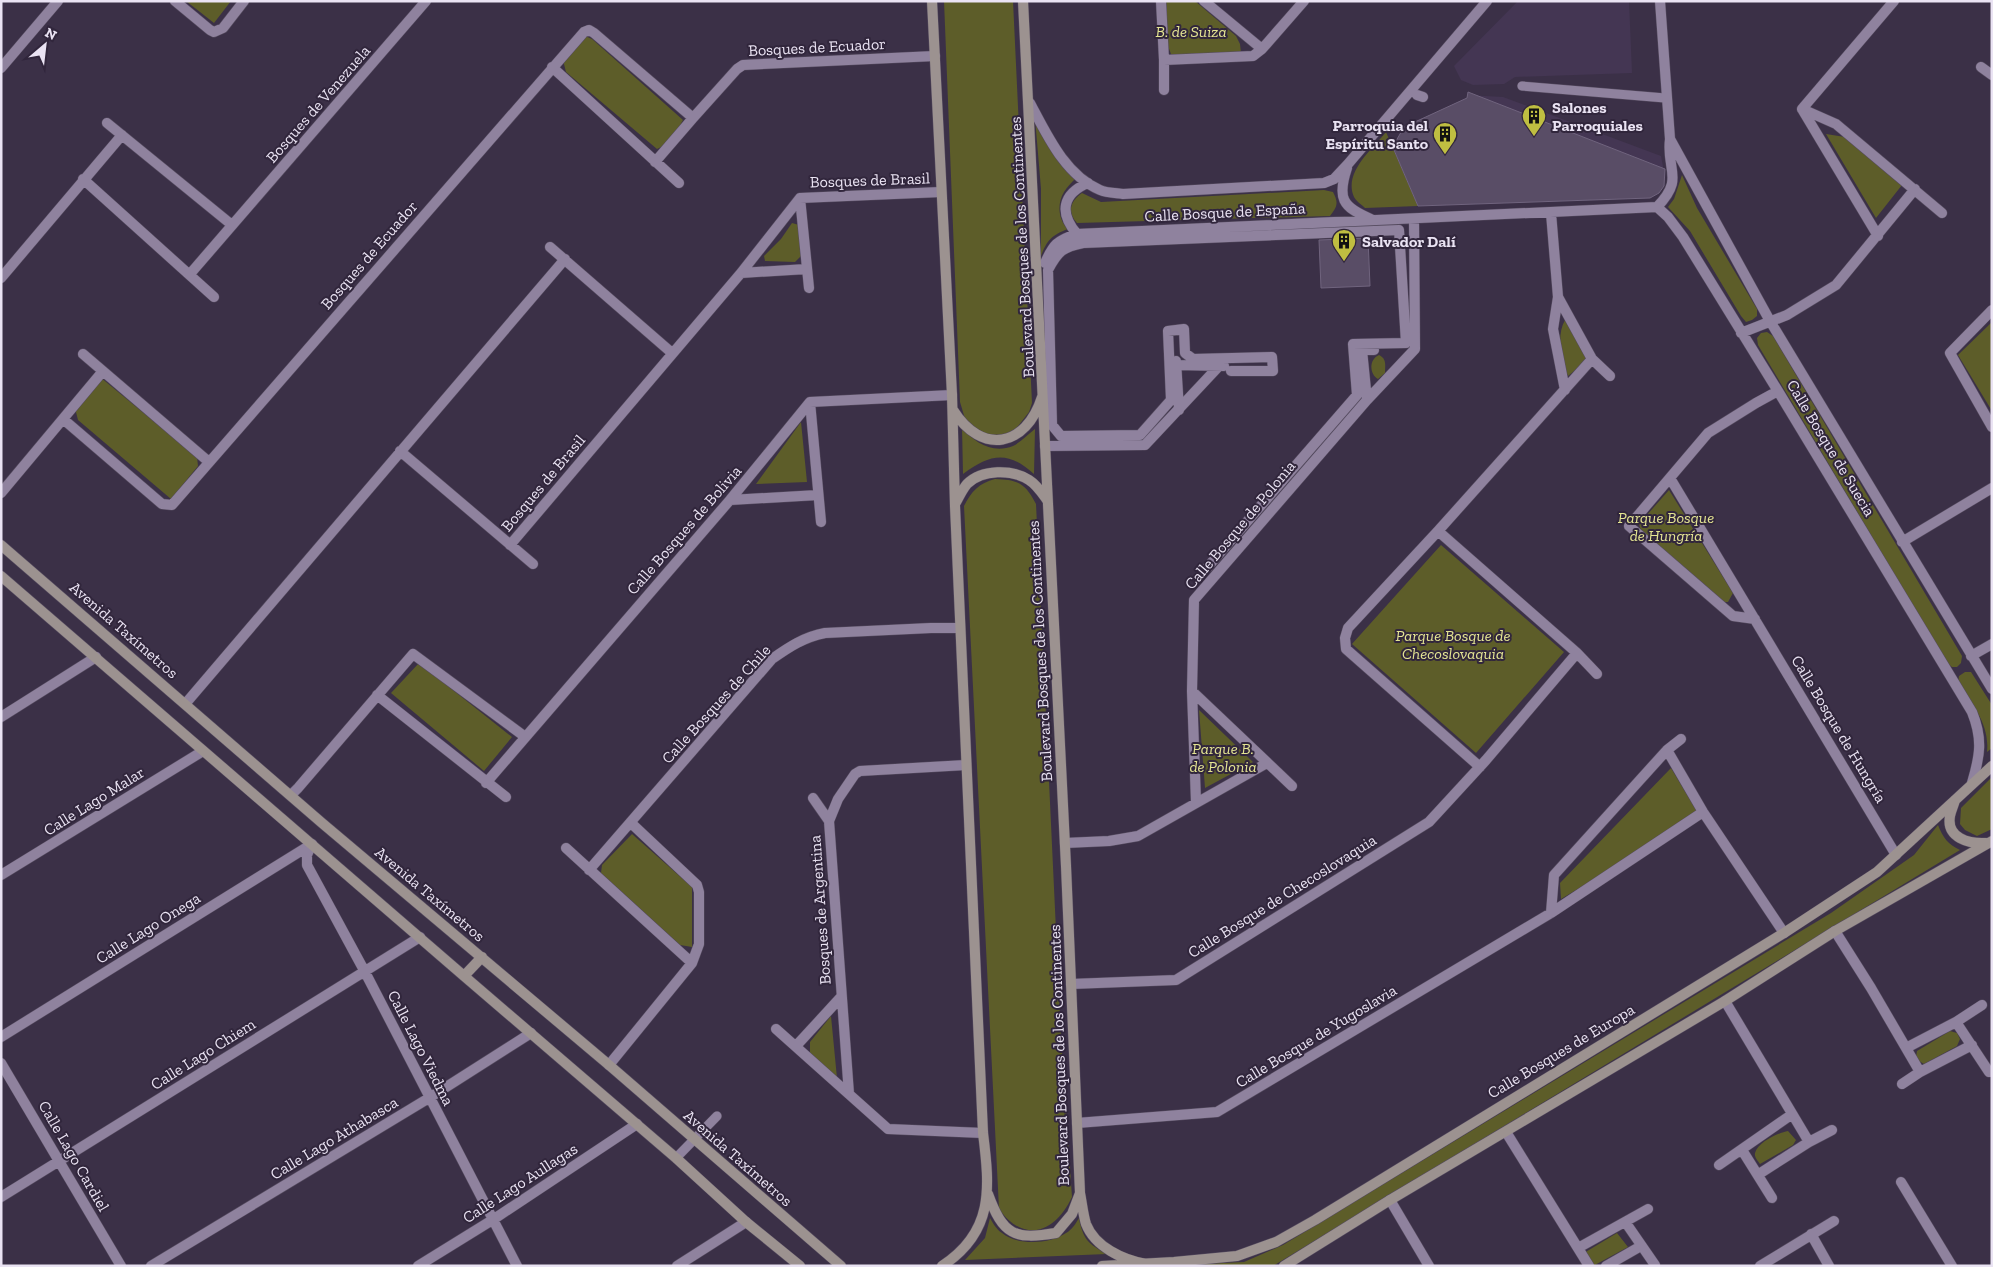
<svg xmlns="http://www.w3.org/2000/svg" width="1993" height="1267" font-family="'Zilla Slab',serif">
<rect width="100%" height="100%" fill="#3b3047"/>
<!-- built -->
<path fill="#443653" d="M1518,1h111l3,72 -117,4 -11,7 -31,1 -12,-5 -7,-14z
M1467,95l36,2 158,59 3,16z"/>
<!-- green -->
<path fill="#5d5d29" d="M186,1h45l-17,22z
M944,1h69l19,402 -3,9 -14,18 -12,5h-18l-19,-13 -6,-20z
M1166,1h29l41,35 4,8 1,9 -69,4 -5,-14z
M585,36l7,3 91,81c-7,12 -12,24 -26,29l-91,-77 -3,-12z
M1035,118c11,22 21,45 40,61 -4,4 -8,8 -11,13 -7,11 -6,28 4,37 -16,6 -21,11 -27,27v-67z
M1386,132l32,74 -53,2c-3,-3 -9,-7 -11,-11 -11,-25 19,-48 32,-65z
M1826,134l19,3 57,48 -26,33z
M1682,175l15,33 60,101v7l-5,4 -6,2 -5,-6 -51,-85 -22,-24 6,-8z
M1324,190l9,2c6,11 4,15 -3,24l-253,7c-11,-12 -6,-22 5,-30l19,9z
M792,223l7,2 3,30 -7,7 -30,-1 -1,-5 17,-17z
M1565,320l25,38 -22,18c-7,-16 -12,-40 -3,-56z
M1992,322v89l-34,-56z
M1767,332l6,4 189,320 -1,7 -4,4h-5l-5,-4 -189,-318 -1,-7 4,-5z
M1379,355c8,4 6,10 6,18l-7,6c-9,-5 -9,-20 1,-24z
M100,377l97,80 1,9 -27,33 -93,-79 -3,-12z
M801,422l6,60 -51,2z
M962,427c12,16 31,27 51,19 8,-4 15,-12 22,-17l-1,45c-26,-24 -44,-20 -71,0z
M995,479c24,1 30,4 41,25l25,533 11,160c-17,36 -48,47 -73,12l-35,-703c7,-14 15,-23 31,-27z
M1669,490l64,103 -5,9h-6l-81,-71 -2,-7z
M1441,545l123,107 -88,101 -124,-109z
M419,663l93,74 -28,34 -93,-78z
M1965,672h6l21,33v43l-5,4c3,-28 -15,-48 -29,-70l1,-6z
M1199,710l54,52 -48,26z
M1671,768l30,50 -55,30 -85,51 -1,-16z
M1992,777v52l-15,7 -12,-6 -5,-6 1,-16z
M1938,825c5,13 10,19 22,25l-687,416h-61l-10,-2 42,-2 39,-17 548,-332 83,-58z
M632,834l60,53v60l-12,-2 -79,-72 1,-8z
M831,1016l6,62 -27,-25v-11z
M1950,1031l7,2 3,6 -3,7 -33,18 -5,-3 -3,-4 1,-6z
M1788,1131l8,9 -3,5 -33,19c-2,-3 -6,-7 -5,-11 3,-11 23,-20 33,-22z
M990,1218c3,5 6,11 12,15 16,13 48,11 64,0 6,-3 10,-10 13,-15 4,21 9,26 28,36l-142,6 20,-22z
M1617,1233l11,14 -35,19 -9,-13z"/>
<!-- building -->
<path fill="#594d66" stroke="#70647e" d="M1468,92l197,77 -1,17 -5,7 -9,5 -232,8 -27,-63 5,-2 8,-14 63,-29z
M1368,238l2,48 -49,2 -2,-48z"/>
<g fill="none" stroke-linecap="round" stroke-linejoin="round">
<!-- lane casing -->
<g stroke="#564c60" stroke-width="10">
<path id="lane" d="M1522,86l143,12
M676,1158l41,-42"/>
</g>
<!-- street casing -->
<g stroke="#564c60" stroke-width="11">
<path id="street" d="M175,1l35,29 4,2 9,-4 21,-27
M1161,1l3,59v30
M1204,1l58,48
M1164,60l89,-4 9,-7 42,-48
M552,67l127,116
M1981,67l11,8
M1,68l57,-67
M1417,95l6,2
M1030,103c17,32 35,72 70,87 7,3 16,3 23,4l201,-11 10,-4 14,-15 139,-163
M1802,109l34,15 106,89
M1802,109l76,127
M1802,109l92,-108
M107,123l125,102
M1670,139l100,182 222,368
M655,162l38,-44 44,-49 6,-4 192,-9
M1347,168c-10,30 -5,39 24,51
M83,179l131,118
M800,198l9,90
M1657,207l11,10 15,20 95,154 194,321c11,27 8,44 0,71
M1657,207c28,-29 9,-36 13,-68l-10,-138
M1551,213l7,84 -5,32 12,61
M1077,234c-18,-21 -15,-40 11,-51
M550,247l122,106
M1045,263c8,-18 12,-23 32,-29l580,-27
M741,273l66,-4
M190,274l236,-273
M1,278l121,-143
M1558,297l34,62 18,17
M1992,310l-42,43 42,74
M1741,333l46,-18 49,-30 79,-96
M83,354l126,108
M1176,361l3,49
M1177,365l47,1
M1367,400l-5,-50h12
M810,402l11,120
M63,419l99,85 10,1 412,-473 5,-2 5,3 99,85
M1045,446l100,-1 74,-79
M400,451l133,113
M1670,478l226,377
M1,493l102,-122
M730,500l88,-5
M1438,531l139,122 20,21
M1902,542l90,-54
M510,545l231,-272 59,-75 141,-6
M1205,570l152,-175 -4,-51 53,-1 -7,-113 -316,13c-20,4 -25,8 -35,27l4,155 9,11 79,-1 31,-35 -3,-69 16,-2 1,24 8,6 79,-2 1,14h-42
M1755,619l-22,-3 -104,-90 79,-93 48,-30 22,-12
M1971,656l21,-12
M1192,691l100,95
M377,695l129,102
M186,703l379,-444
M1,717l95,-60
M1667,750l36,62 81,121
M1480,767l-134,-118 -1,-11 3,-10 90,-97 154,-172
M486,783l244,-283 80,-98 142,-7
M291,795l7,-7 115,-134 111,82
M813,798l16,23
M1196,802l-4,-111 2,-91 173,-200 48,-51 -1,-130
M1065,843l44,-2 29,-5 129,-73
M312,844l-5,11v10l58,107 152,294
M566,848l126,115
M589,870l183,-211c17,-12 32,-22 53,-26l106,-5h29
M1,875l202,-124
M1551,913l3,-38 113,-125 14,-11
M1835,931l36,57 49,84
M1071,984l105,-4 253,-158 57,-62 91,-107
M1725,1001l84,141
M1956,1022l33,50
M776,1029l112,100 95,4
M1,1037l311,-193
M796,1046l45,-49
M1906,1048l50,-26 26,-17
M1,1063l120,203
M609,1065l83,-102 7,-19v-52l-2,-7 -66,-62
M1902,1084l18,-12 52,-27
M849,1094l-20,-273 9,-22 17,-25 5,-3 106,-6
M1077,1123l140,-11 334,-199 152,-101
M1506,1132l83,134
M1742,1150l30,48
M1719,1165l72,-50
M1759,1174l50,-32 23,-12
M1901,1182l51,84
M1,1197l419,-260
M1390,1200l39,66
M1626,1223l29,42
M1811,1234l18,32
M1578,1248l70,-39
M151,1266l278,-168 102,-65
M418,1266l76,-47 143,-95
M677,1266l69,-44
M1606,1266l35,-20
M1760,1266l74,-45"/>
</g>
<!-- secondary casing -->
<g stroke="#564c60" stroke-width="11">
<path id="secondary" d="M932,1l20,394 3,111 28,627c7,56 11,99 -41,133
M1023,1l43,865 14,327c2,10 3,21 6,31 9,23 37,36 60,40
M953,410c29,46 73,37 89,-13
M955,504c4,-7 7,-14 12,-20 15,-15 45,-15 62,-4 8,5 13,13 18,20
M1,545l321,278 287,242 232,201
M1,576l463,400 212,182 70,64 54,44
M1955,800c-1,5 -4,10 -5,16 -4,22 19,28 36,27
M464,976l18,-19
M988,1194c15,41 26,46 68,39l16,-19 8,-21
M1102,1266l72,-4 63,-6 39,-14 39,-22 469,-287 93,-61 115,-106
M1284,1266l106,-66 335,-199 110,-70 157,-90"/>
</g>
<!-- lane -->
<use href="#lane" stroke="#8f829e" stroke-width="9"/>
<!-- street -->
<use href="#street" stroke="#8f829e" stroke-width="10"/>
<!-- secondary -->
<use href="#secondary" stroke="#9c9290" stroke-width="10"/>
</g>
<!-- icons -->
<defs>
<g id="building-pin" transform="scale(1.25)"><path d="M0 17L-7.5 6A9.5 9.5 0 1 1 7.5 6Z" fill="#bfbe41" stroke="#31263c"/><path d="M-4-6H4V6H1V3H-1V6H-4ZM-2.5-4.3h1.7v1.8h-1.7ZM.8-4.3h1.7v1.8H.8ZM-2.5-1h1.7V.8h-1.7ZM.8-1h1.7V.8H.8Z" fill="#111"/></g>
</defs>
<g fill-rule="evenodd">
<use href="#building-pin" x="1534" y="116"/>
<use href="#building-pin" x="1445" y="134"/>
<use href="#building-pin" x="1344" y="241"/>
</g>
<g text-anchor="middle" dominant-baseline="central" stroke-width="4" stroke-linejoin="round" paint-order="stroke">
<!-- park labels -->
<g font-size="16" font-style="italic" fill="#e5e693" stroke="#31263c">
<text x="1191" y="31">B. de Suiza</text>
<text x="1666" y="517">Parque Bosque<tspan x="1666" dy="18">de Hungría</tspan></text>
<text x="1453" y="635">Parque Bosque de<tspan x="1453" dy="18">Checoslovaquia</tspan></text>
<text x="1223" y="748">Parque B.<tspan x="1223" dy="18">de Polonia</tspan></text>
</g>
<!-- street labels -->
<g font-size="16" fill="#eae3f3" stroke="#31263c">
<text transform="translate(817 47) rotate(-3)">Bosques de Ecuador</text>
<text transform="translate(318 104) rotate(-49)">Bosques de Venezuela</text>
<text transform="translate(870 180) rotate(-2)">Bosques de Brasil</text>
<text transform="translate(1225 212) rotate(-3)">Calle Bosque de España</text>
<text transform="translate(1022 247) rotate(-93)">Boulevard Bosques de los Continentes</text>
<text transform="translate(369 255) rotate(-49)">Bosques de Ecuador</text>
<text transform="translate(1831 448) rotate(59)">Calle Bosque de Suecia</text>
<text transform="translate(543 483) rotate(-50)">Bosques de Brasil</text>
<text transform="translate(1240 525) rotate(-50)">Calle Bosque de Polonia</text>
<text transform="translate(684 530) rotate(-49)">Calle Bosques de Bolivia</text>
<text transform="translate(124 630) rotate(41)">Avenida Taxímetros</text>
<text transform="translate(1040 651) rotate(-93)">Boulevard Bosques de los Continentes</text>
<text transform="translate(716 704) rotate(-48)">Calle Bosques de Chile</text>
<text transform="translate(1839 729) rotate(59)">Calle Bosque de Hungría</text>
<text transform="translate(94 801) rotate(-32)">Calle Lago Malar</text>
<text transform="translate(430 894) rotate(40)">Avenida Taxímetros</text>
<text transform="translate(1282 896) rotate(-32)">Calle Bosque de Checoslovaquia</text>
<text transform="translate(820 910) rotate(-94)">Bosques de Argentina</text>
<text transform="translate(148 928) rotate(-32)">Calle Lago Onega</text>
<text transform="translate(1316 1036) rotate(-31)">Calle Bosque de Yugoslavia</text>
<text transform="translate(421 1048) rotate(63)">Calle Lago Viedma</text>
<text transform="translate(1561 1051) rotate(-31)">Calle Bosques de Europa</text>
<text transform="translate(203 1054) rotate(-32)">Calle Lago Chiem</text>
<text transform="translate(1059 1055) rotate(-92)">Boulevard Bosques de los Continentes</text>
<text transform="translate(334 1138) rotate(-31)">Calle Lago Athabasca</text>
<text transform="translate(74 1156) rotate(60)">Calle Lago Cardiel</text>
<text transform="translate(738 1158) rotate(41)">Avenida Taxímetros</text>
<text transform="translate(520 1183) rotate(-33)">Calle Lago Aullagas</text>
</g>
<!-- poi labels -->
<g font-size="16" font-weight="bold" fill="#eae3f3" stroke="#31263c" text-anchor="start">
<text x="1552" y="107">Salones<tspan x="1552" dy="18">Parroquiales</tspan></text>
<text x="1428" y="125" text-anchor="end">Parroquia del<tspan x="1428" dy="18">Espíritu Santo</tspan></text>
<text x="1362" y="241">Salvador Dalí</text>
</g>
</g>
<!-- border -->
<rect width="1993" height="1267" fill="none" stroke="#eae3f3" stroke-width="5"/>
<!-- north arrow -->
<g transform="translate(45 45) rotate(28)" stroke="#31263c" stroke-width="4" paint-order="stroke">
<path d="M0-4L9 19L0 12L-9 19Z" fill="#eae3f3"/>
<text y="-8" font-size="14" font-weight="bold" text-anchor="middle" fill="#eae3f3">N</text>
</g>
</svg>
